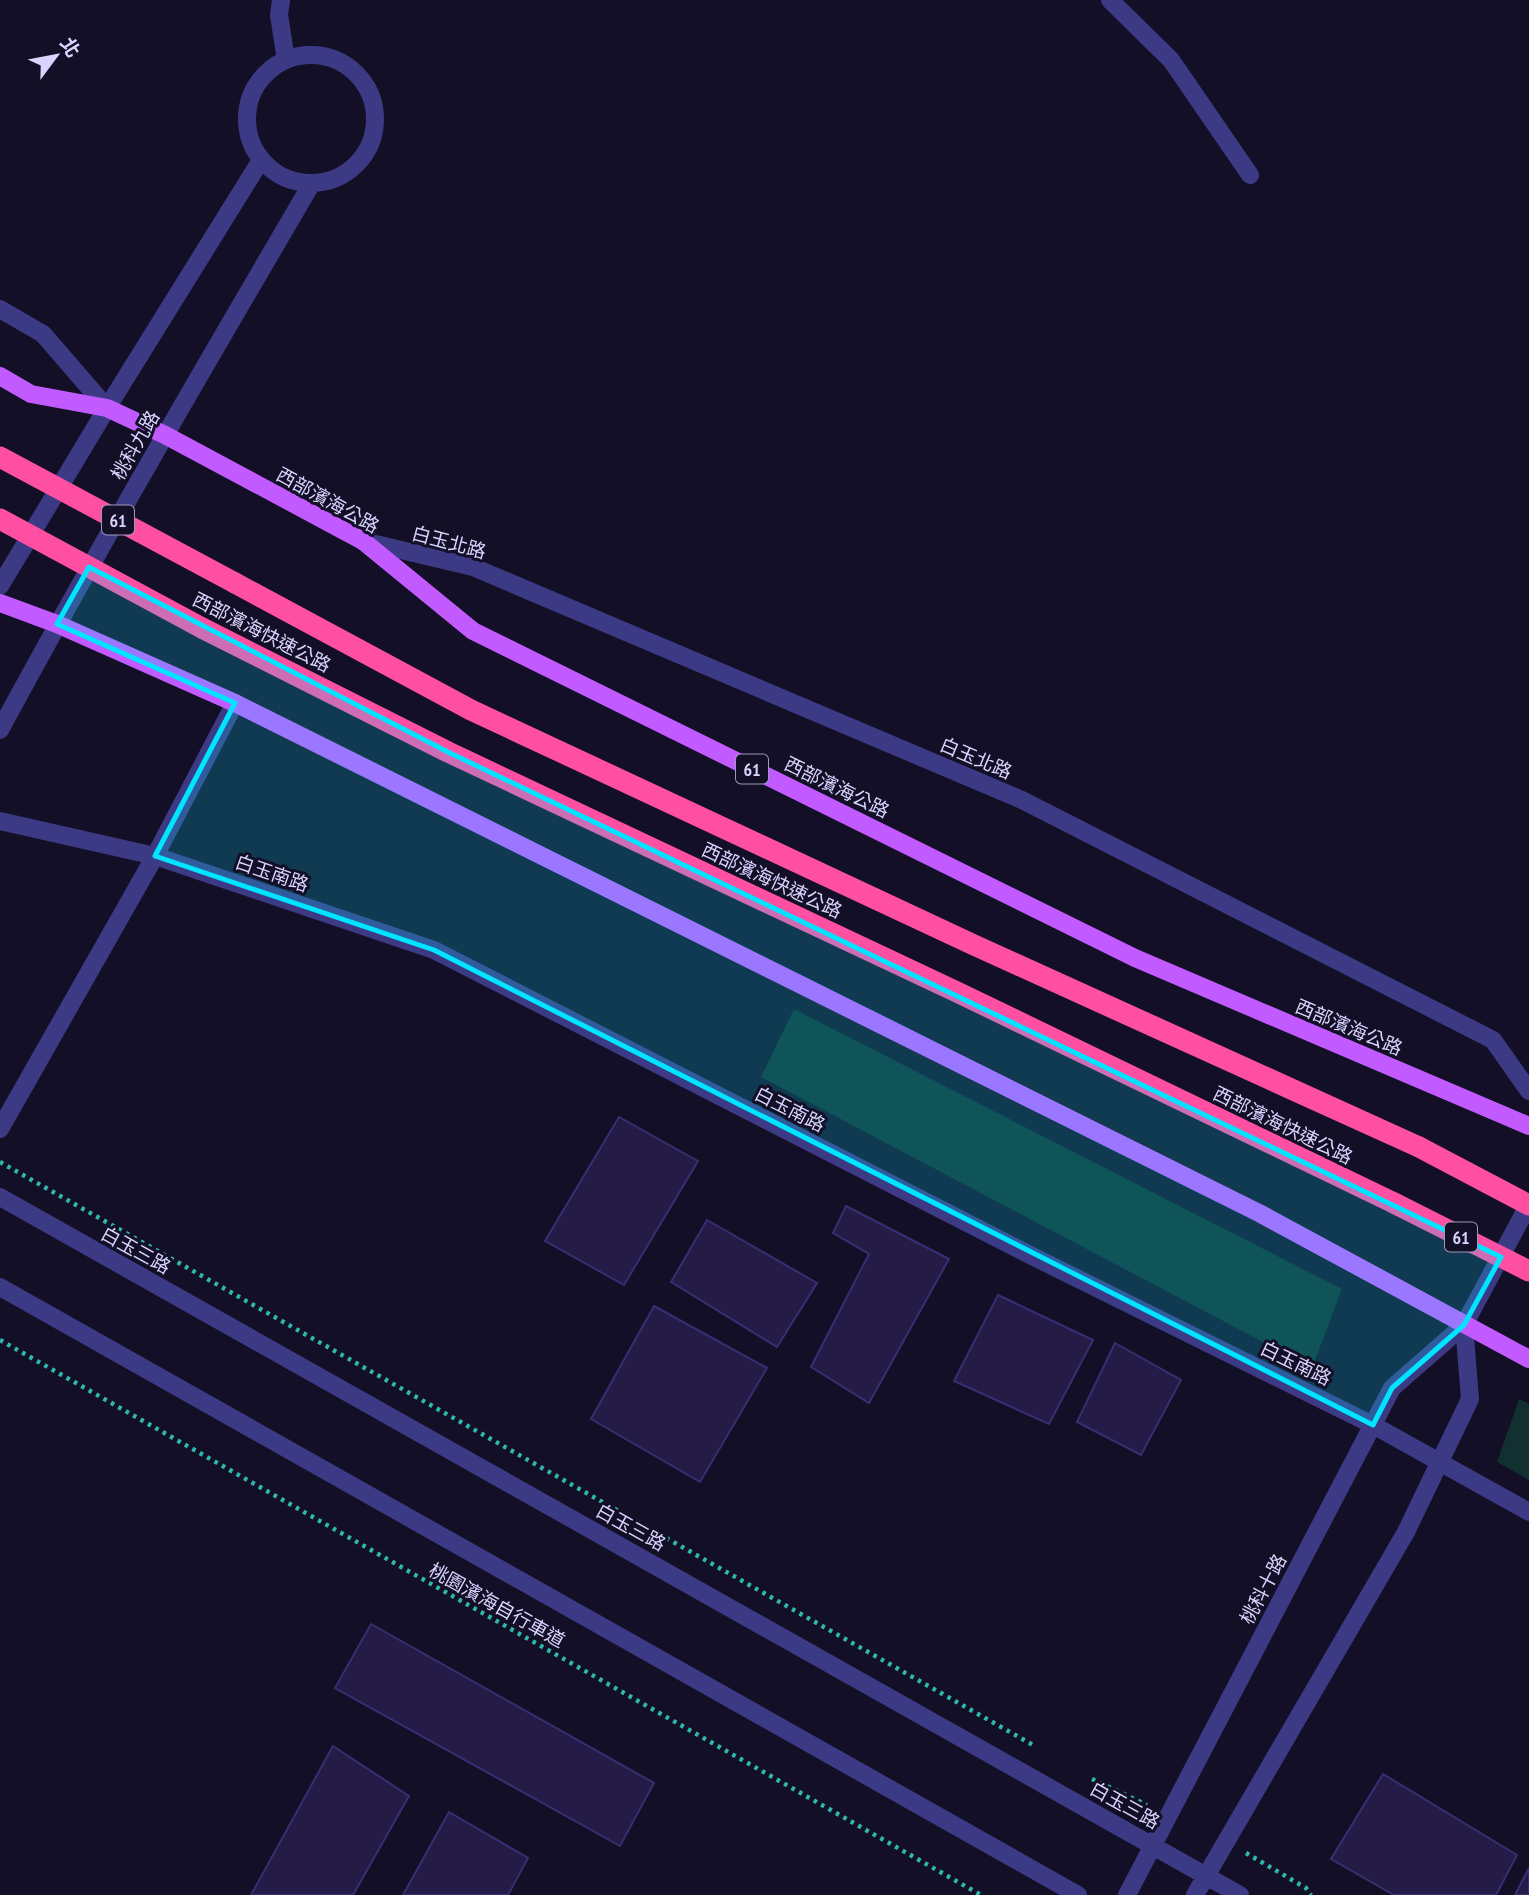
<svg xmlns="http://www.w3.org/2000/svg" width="1529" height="1895" font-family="'PT Sans Narrow','Noto Sans TC',sans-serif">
<rect width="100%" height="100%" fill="#130f26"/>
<!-- green -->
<path fill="#12302f" d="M794,1009l548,280 -30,79 -551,-291z
M1519,1399l10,5v76l-32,-18z"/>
<!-- building -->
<path fill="#241b47" stroke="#3b2d73" stroke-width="2" d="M619,1117l79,44 -74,124 -79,-44z
M846,1206l103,53 -80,144 -58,-36 58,-113 -36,-21z
M707,1220l110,63 -40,64 -106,-65z
M998,1295l95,45 -44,84 -95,-43z
M654,1306l113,62 -67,114 -109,-63z
M1115,1343l66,37 -40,75 -64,-33z
M371,1624l283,159 -34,63 -285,-158z
M333,1746l76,50 -56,99h-102z
M1383,1774l134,81 -21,40h-102l-63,-36z
M449,1812l79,46 -20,37h-105z
M1529,1868v27h-14z"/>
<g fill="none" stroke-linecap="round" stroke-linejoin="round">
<!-- path -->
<path stroke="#2fb8b0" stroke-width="4.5" stroke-dasharray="3.5 5" stroke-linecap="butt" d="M0,1162l1033,583
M0,1340l981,555
M1092,1779l55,26
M1246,1853l60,35 5,7"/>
<!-- minor -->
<path stroke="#3d3a85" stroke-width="18" d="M281,0l-2,15 7,45
M1110,0l61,60 79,115
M247 119a64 64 0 1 1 128 0a64 64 0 1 1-128 0Z
M0,309l43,25 64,74
M363,541l110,26 549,233 471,240 36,51
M0,586l107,-178 154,-248
M0,730c100,-185 206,-366 312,-547
M0,821l155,35 279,94 600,307 339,168 156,87
M0,1129l155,-273 80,-153
M0,1197l1240,698
M0,1287l1078,608
M1127,1895l265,-507 72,-63 65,-121
M1195,1895l211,-363 64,-133 -6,-74"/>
<!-- major -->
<path stroke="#c25bff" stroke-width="18" d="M0,376l31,18 76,14 58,27 198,106 110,90 662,327 394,168
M0,603l57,21 178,79 1024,510 270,146"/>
<!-- highway -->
<path stroke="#ff4fa3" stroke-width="21" d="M235,583l236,127 503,235 445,202
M202,628l246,124 511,241 435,210"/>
<!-- highway-bridge -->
<path stroke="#ff4fa3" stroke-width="21" d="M0,457l235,126
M0,519l202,109
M1419,1147l110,58
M1394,1203l135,68"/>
</g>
<!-- marked area -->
<path fill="#00e5ff" fill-opacity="0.2" stroke="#00e5ff" stroke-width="5" stroke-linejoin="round" d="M89,567l359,185 1053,505 -37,68 -72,63 -19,37 -939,-475 -279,-94 80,-153 -178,-79z"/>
<g text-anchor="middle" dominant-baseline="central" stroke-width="6" stroke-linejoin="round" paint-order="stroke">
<!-- shield labels -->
<g fill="#130f26" stroke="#9e99be" stroke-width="2">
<rect x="102" y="505.5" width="32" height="29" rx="5"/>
<rect x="736" y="754.5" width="32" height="29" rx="5"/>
<rect x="1445" y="1222.5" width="32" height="29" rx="5"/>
</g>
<g font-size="18" font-weight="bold" fill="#d9d4ff">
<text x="118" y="520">61</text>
<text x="752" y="769">61</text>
<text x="1461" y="1237">61</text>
</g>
<!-- street labels -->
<g font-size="19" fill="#d9d4ff" stroke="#130f26">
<text transform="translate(135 445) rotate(-60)">桃科九路</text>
<text transform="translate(328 500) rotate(29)">西部濱海公路</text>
<text transform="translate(449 542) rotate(15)">白玉北路</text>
<text transform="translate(262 632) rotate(27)">西部濱海快速公路</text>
<text transform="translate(976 758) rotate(23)">白玉北路</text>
<text transform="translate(837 787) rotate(26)">西部濱海公路</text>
<text transform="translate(272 873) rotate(19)">白玉南路</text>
<text transform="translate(772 880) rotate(25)">西部濱海快速公路</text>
<text transform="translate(1349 1027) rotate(23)">西部濱海公路</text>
<text transform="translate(790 1109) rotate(27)">白玉南路</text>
<text transform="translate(1283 1125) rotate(26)">西部濱海快速公路</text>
<text transform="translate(136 1250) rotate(29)">白玉三路</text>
<text transform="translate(1296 1363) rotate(26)">白玉南路</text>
<text transform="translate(631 1527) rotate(29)">白玉三路</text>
<text transform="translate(1263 1589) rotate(-62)">桃科十路</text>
<text transform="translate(497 1605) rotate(29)">桃園濱海自行車道</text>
<text transform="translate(1125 1805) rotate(29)">白玉三路</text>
</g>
</g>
<!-- north arrow -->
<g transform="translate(56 56) rotate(58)" stroke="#130f26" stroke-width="5" paint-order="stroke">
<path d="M0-5L12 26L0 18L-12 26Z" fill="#d9d4ff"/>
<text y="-10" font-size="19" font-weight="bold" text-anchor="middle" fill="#d9d4ff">北</text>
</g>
</svg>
